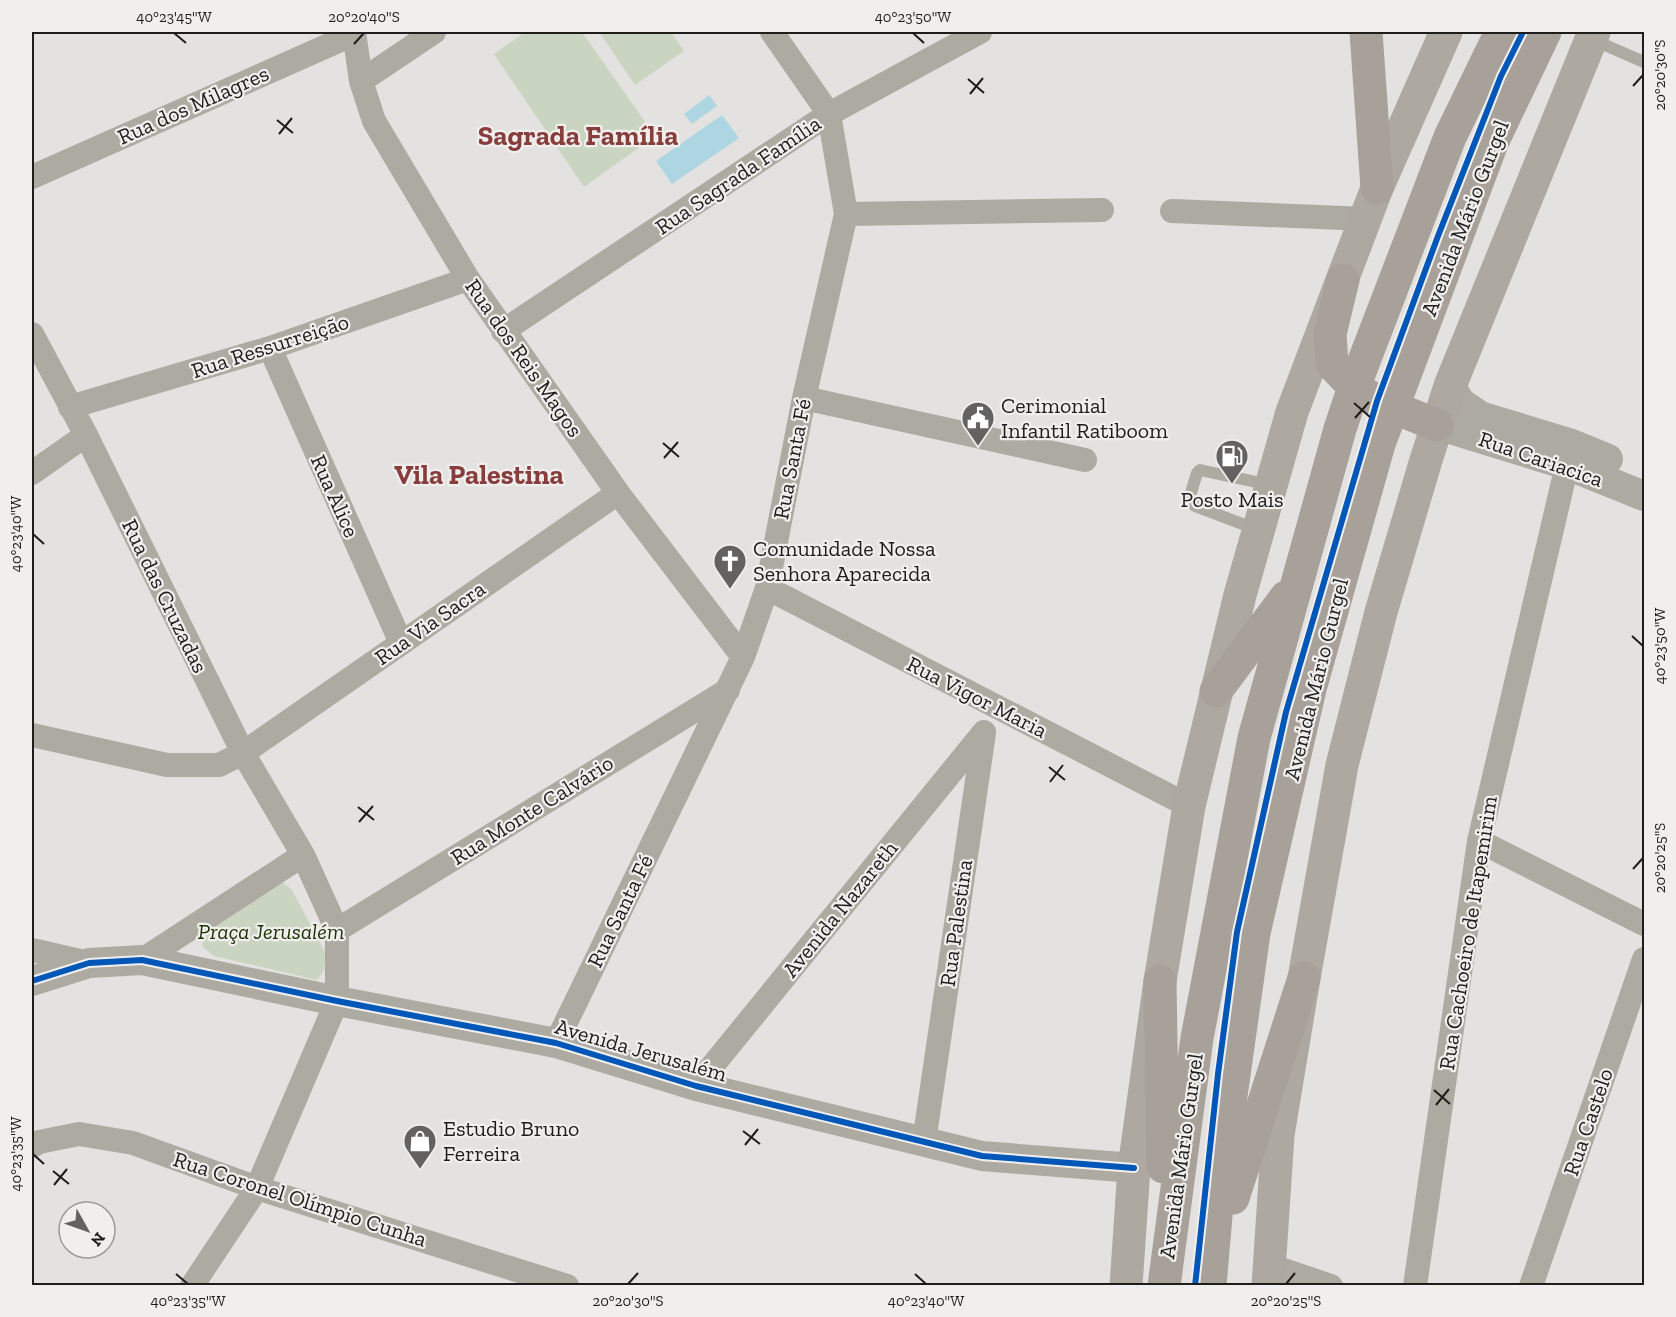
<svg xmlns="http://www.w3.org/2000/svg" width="1676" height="1317" font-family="'Zilla Slab',serif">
<rect width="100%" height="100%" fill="#e3e2e1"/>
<!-- green -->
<path fill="#cad5c1" d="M525,32h57l73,104 -71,51 -90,-133z
M599,32h72l13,19 -49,34z
M281,881l11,9 34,64 -2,16 -7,10 -103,-24 -12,-10 2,-11 9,-11z"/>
<!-- water -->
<path fill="#aed6e2" d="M709,95l8,11 -25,18 -8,-10z
M722,115l17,23 -67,46 -16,-23z"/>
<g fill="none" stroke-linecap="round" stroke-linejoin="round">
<!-- service -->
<path stroke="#adaaa1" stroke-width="12" d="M1591,39l53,23
M1258,530l-63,-24 -6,-7 8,-26 3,-3 70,15"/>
<!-- minor -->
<path stroke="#adaaa1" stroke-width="24" d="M354,32l7,49 13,40 94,158 150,214 125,164
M361,81l73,-49
M32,177l322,-143
M1172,211l194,8
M846,214l256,-4
M503,331l326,-217 151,-82
M32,334l54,101 157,318 60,102 34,75v71l-80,187 -65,98
M270,348l131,295
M804,398l281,62
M70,407l200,-59 198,-69
M32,473l54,-38
M767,588l422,218
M32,735l135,30h52l24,-12 375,-260
M1479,841l165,83
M337,930l391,-240
M32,950l57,13
M142,960l161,-105
M556,1043l187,-386 24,-69 37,-190 42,-184 -17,-100 -57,-82
M696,1086l288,-354
M924,1142l60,-409
M32,1146l7,-4 40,-8 54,9 124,45 310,98
M1269,1265l62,21
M1415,1286l64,-445 88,-376 2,-17
M1531,1286l113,-327"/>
<!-- tertiary -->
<path stroke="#adaaa1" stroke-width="30" d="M1450,386l11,17 19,13 89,27 39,16
M1437,425l130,40 77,31
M32,981l57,-18 53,-3 195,41 219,42 140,43 286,70 152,12"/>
<!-- secondary -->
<path stroke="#ada8a0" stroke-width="33" d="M1126,1286l8,-118 26,-187 29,-175 51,-211 52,-183 85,-224 69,-156
M1268,1286l10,-151 26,-157 38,-213 39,-153 45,-152 24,-74 144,-354"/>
<!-- primary -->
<path stroke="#a7a199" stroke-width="33" d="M1366,32l11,156
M1343,280l-13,54 2,30 22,23 23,14 60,24
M1216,691l70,-94
M1160,981l3,186
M1233,1198l71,-220
M1164,1286l33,-248 57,-300 86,-309 14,-42 96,-250 51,-105
M1210,1286l9,-105 35,-248 56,-244 69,-245 113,-301 53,-111"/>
<!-- cycleway casing -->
<g stroke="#f1efed" stroke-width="10">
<path id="cycleway" d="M32,981l57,-18 53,-3 195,41 219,42 140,43 286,70 152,12
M1195,1286l23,-212 19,-142 49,-220 91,-311 61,-165 63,-160 22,-44"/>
</g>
<!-- cycleway -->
<use href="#cycleway" stroke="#0057b8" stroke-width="6"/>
</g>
<!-- ticks -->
<path fill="none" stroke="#1e1d1c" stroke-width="2" d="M174,33l12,10M913,33l11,10M354,44l10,-11M968,79l16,14M1633,86l10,-11M970,94l13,-16M277,120l16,13M279,134l13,-16M1354,403l16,14M1355,418l14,-16M663,443l16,14M664,458l14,-16M33,534l11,10M1632,636l11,10M1049,767l16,13M1050,782l13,-17M358,807l16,13M359,822l14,-16M1633,869l10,-11M1434,1090l16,14M1436,1105l13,-16M743,1131l17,13M745,1145l13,-16M33,1154l11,10M53,1171l16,13M54,1185l13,-16M176,1274l12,10M915,1274l11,10M628,1284l10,-11M1286,1284l9,-11"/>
<!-- icons -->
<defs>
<g id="civic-pin" transform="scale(1.725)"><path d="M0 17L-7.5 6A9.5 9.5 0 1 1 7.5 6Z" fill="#636261" stroke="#f1efed"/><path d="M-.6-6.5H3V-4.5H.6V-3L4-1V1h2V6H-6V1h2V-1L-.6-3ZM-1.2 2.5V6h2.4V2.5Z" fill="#fff"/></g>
<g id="fuel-pin" transform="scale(1.725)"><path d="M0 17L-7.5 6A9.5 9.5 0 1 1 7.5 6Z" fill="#636261" stroke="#f1efed"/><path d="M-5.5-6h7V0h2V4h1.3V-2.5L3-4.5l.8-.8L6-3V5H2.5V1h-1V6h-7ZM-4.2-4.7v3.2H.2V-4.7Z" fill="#fff"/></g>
<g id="church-pin" transform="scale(1.725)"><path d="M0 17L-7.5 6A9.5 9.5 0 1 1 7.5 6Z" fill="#636261" stroke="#f1efed"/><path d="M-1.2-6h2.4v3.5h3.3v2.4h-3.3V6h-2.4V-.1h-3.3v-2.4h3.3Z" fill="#fff"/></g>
<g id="shop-pin" transform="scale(1.725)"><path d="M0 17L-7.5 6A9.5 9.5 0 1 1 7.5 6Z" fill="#636261" stroke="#f1efed"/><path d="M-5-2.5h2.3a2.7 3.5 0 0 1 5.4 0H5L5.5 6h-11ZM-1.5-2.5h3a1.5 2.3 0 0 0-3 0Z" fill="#fff"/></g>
</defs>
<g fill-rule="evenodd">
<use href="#civic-pin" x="978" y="418"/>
<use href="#fuel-pin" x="1232" y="456"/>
<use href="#church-pin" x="730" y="561"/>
<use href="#shop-pin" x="420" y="1141"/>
</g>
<g text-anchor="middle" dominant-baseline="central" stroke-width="4.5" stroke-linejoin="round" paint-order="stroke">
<!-- street labels -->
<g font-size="22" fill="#1e1d1c" stroke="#f1efed">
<text transform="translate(193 105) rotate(-24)">Rua dos Milagres</text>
<text transform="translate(738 175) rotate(-34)">Rua Sagrada Família</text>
<text transform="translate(1465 218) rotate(-69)">Avenida Mário Gurgel</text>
<text transform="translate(270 346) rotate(-18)">Rua Ressurreição</text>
<text transform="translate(524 358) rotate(55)">Rua dos Reis Magos</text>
<text transform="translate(792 459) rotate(-79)">Rua Santa Fé</text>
<text transform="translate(1541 459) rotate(19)">Rua Cariacica</text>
<text transform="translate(335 496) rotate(66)">Rua Alice</text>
<text transform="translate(165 596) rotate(64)">Rua das Cruzadas</text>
<text transform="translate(430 623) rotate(-35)">Rua Via Sacra</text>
<text transform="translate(1316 679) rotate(-76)">Avenida Mário Gurgel</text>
<text transform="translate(977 697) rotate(27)">Rua Vigor Maria</text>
<text transform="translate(532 810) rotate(-32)">Rua Monte Calvário</text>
<text transform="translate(840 909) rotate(-51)">Avenida Nazareth</text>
<text transform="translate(620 911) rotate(-64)">Rua Santa Fé</text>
<text transform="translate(956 923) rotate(-82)">Rua Palestina</text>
<text transform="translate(1468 933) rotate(-81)">Rua Cachoeiro de Itapemirim</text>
<text transform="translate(641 1050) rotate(16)">Avenida Jerusalém</text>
<text transform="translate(1588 1122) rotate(-71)">Rua Castelo</text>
<text transform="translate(1181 1156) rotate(-82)">Avenida Mário Gurgel</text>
<text transform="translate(300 1199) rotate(18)">Rua Coronel Olímpio Cunha</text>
</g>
<!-- poi labels -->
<g font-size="22" fill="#1e1d1c" stroke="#f1efed" text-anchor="start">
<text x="1001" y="405">Cerimonial<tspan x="1001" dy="25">Infantil Ratiboom</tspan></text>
<text x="1232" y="499" text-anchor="middle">Posto Mais</text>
<text x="753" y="548">Comunidade Nossa<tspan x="753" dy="25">Senhora Aparecida</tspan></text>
<text x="443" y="1128">Estudio Bruno<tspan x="443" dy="25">Ferreira</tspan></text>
</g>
<!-- park labels -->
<g font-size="22" font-style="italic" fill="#1b3205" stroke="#f1efed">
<text x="271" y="931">Praça Jerusalém</text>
</g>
<!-- district labels -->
<g font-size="28" font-weight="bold" fill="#863d3c" stroke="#f1efed">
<text x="578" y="135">Sagrada Família</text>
<text x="479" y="474">Vila Palestina</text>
</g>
</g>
<!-- border -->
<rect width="1676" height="1317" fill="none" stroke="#f1efed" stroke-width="66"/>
<!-- north arrow -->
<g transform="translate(87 1230) rotate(130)"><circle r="28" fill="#f1efed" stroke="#9d9b99" stroke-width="1.5"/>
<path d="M0-4.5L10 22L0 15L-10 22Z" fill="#636261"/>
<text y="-9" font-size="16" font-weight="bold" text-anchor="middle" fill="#1e1d1c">N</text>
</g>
<rect x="33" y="33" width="1610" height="1251" fill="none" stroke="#1e1d1c" stroke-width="2"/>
<g font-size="15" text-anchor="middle" fill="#1e1d1c">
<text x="174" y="22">40°23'45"W</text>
<text x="364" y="22">20°20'40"S</text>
<text x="913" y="22">40°23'50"W</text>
<text transform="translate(1660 75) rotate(-90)" y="5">20°20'30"S</text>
<text transform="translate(16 534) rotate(-90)" y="5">40°23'40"W</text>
<text transform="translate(1660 646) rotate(-90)" y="5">40°23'50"W</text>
<text transform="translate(1660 858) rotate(-90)" y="5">20°20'25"S</text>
<text transform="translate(16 1154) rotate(-90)" y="5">40°23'35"W</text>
<text x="188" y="1306">40°23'35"W</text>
<text x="628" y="1306">20°20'30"S</text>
<text x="926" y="1306">40°23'40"W</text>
<text x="1286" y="1306">20°20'25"S</text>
</g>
</svg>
